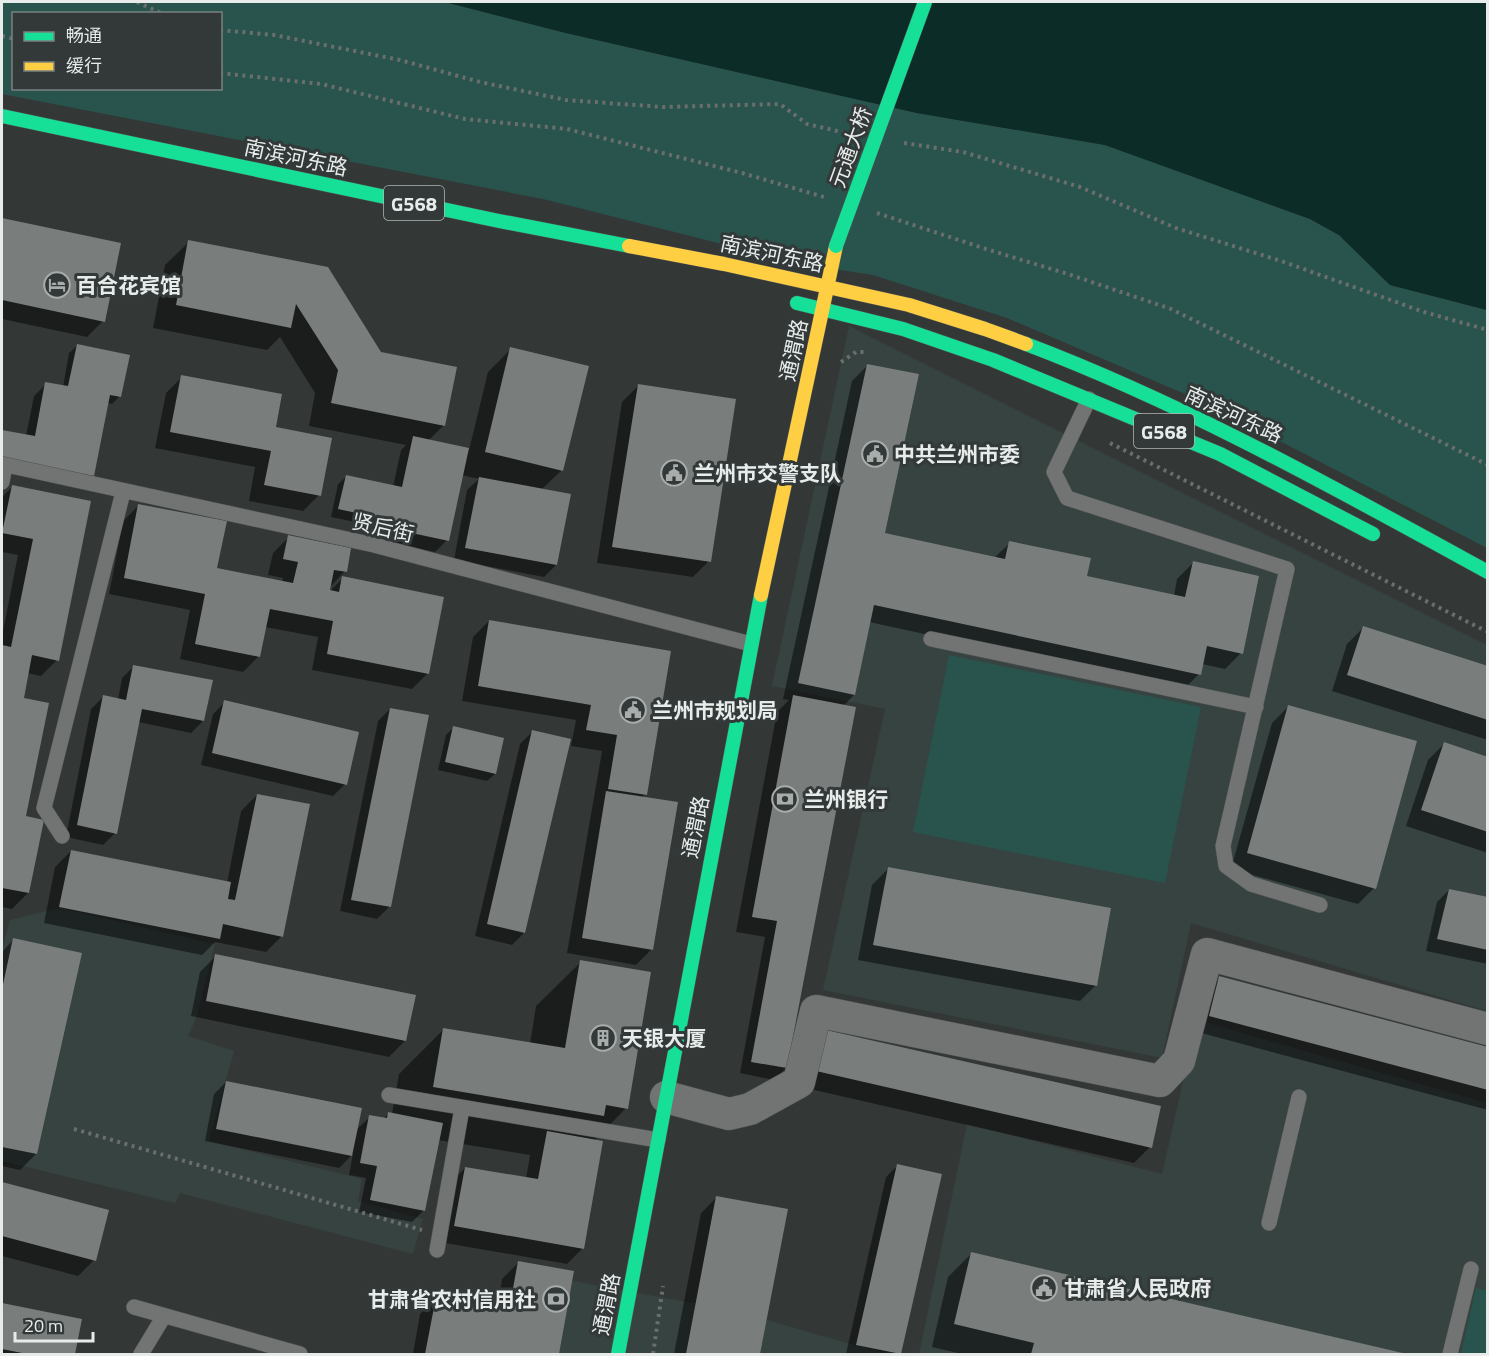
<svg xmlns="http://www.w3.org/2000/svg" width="1489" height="1356" font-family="'Titillium Web','Noto Sans SC',sans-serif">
<rect width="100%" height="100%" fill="#333837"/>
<!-- built -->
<path fill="#364340" d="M849,326l638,319v366l-296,-88 -29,135 -339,-68 62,-281 -113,-23z
M59,908l156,36 -18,72 -9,20 46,15 -25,90 153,38 -4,22 65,18 -10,35 -233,-61 -5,10 -173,-42v-212l8,-29z
M1197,1020l290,83v251h-568l48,-230 195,50z
M535,1274l201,37 149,43h-364z"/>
<!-- green -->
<path fill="#29544d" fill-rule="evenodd" d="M2,2h443l121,31 351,80 188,32 205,74 29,16 51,50 97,25v238l-281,-145 -199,-85 -134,-43 -71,-11 -259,-65 -541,-105zM14,14h206v74h-206z
M949,655l252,52 -36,176 -252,-51z
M1476,1288l11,3v63h-26z"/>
<!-- water -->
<path fill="#0b2c27" d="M445,2h1042v308l-97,-25 -51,-50 -29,-16 -205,-74 -188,-32 -351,-80z"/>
<!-- shadow -->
<path fill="#0007" d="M2,219l117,25 -16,77 -16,16 -85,-18z
M189,242l138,26 53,86 64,71 -16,16 41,9 19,-78 23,-23 51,121 -21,20 15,75 -12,12 -90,-17 13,-70 12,-11 -18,-4 -14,65 -12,12 -53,-12 2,-12 -53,-11 7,-33 8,-7 47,10 8,-37 5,-5 -97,-19 6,-33 -35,-56 -13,13 -114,-22 12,-63z
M77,346l43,50 -8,8 -5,-1 -14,73 -12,12 -79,-21v-36l24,5 8,-40 12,-12 17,3 6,-34z
M868,365l15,169 111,24 16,-15 76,34 88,19 3,-17 16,-16 48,90 -16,16 -23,-5 -3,10 -16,16 -314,-68 -15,73 -11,11 -57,362 -12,12 -34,-7 25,-136 -29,-5 41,-220 12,-12 -6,-1 69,-318z
M182,377l92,52 45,66 -16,16 -54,-10 6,-34 -100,-19 11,-55z
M638,386l71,175 -16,16 -96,-14 25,-161z
M12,487l77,15 -32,158 -16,16 -14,-3 -5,26 6,194 -16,16 -10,-2v-271l16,-81 -16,-3v-55z
M139,505l76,64 67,13 1,-4 -15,-3 5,-22 16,-16 56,34 -15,16 -2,6 15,-15 85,95 -16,16 -100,-19 6,-33 -53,-10 -6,29 -16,16 -63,-13 10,-49 -81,-16 14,-73z
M489,621l180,31 -24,142 -3,4 10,151 -16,16 -69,-12 35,-202 -31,-5 5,-26 -114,-19 11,-64z
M1363,628l125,40v72l-156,-49 15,-47z
M134,666l69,55 -12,12 -53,-11 -23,111 -12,12 -37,-8 25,-128 12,-12 15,3 4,-22z
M225,702l120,82 -12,12 -132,-31 12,-51z
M1288,707l127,35 -41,146 -16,16 -127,-35 41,-146z
M390,709l38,8 -39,190 -12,12 -37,-8 38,-190z
M454,727l41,47 -8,7 -49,-11 8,-35z
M532,732l-8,201 -12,12 -37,-9 45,-192z
M1444,744l44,15v94l-82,-27 22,-66z
M257,795l25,141 -16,16 -51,-10 -13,13 -158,-32 11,-56 16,-16 156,32 14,-72z
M888,869l208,116 -16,16 -222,-41 14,-75z
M1449,890l39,9v65l-62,-13 11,-49z
M13,940l23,214 -16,16 -18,-4v-214z
M216,956l189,85 -16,16 -198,-41 9,-44z
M581,962l45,146 -32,33 -11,107 -16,16 -128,-22 10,-58 16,-16 61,11 4,-24 -92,-15 -14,70 -12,12 -53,-10 7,-34 -17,-3 4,-21 -14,14 -134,-27 9,-47 12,-12 130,48 14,-13 13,2 6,-6 3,1 7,-40 45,-45 86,15 6,-38z
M1220,978l268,71v61l-294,-79 10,-37z
M810,1048l340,99 -16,16 -333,-76z
M898,1165l43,10 -41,179h-54l40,-177z
M2,1183l105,28 -13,49 -16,16 -76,-20z
M717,1197l69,14 -27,143h-85l27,-141z
M971,1254l434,100h-443l-30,-7 16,-70z
M518,1263l54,9 -14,82h-145l7,-40 16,-16 61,11 5,-30z
M2,1304l79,16 -7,34h-72z"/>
<!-- building -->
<path fill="#797d7c" d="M2,218l119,25 -16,79 -103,-22z
M188,240l140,27 53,85 76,15 -12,59 -114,-23 7,-33 -42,-66 -5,24 -115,-23z
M77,344l53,11 -9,42 -11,-2 -16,81 -92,-18v-28l33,6 10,-54 23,4z
M510,347l79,19 -26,105 -78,-19z
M867,364l52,10 -34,159 120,26 4,-18 82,17 -4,18 98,21 8,-36 66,15 -16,78 -36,-8 -6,29 -327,-70 -19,90 -57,-12z
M181,375l101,19 -6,33 56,11 -11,58 -57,-11 7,-34 -101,-19z
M638,384l98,15 -25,163 -99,-15z
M413,436l56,12 -20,93 -56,-12 1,-8 -56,-12 8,-34 56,12z
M479,477l92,17 -14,71 -92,-17z
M12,485l79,16 -32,160 -27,-6 -8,43 25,5 -23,113 18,4 -15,73 -27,-5v-243l9,2 22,-108 -31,-6z
M138,504l89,17 -10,47 76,15 5,-21 -15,-3 5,-24 63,13 -4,24 -13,-2 -4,20 9,2 3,-16 102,21 -15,77 -102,-20 6,-33 -63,-12 -10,48 -65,-13 10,-50 -81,-16z
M489,620l182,31 -24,144 -39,-6 9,-54 -31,-5 5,-25 -113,-19z
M1363,626l125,40v54l-141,-45z
M133,665l80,15 -9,41 -62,-12 -25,125 -40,-9 26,-130 23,5z
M793,695l63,12 -69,361 -36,-6 26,-141 -25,-4z
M224,700l135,32 -12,53 -135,-32z
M1288,705l129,36 -41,148 -129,-36z
M390,708l39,7 -38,192 -40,-7z
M453,726l51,12 -8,36 -51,-12z
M532,730l39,9 -46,194 -38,-9z
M1444,742l44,15v75l-67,-22z
M606,791l72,11 -25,148 -71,-12z
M257,794l53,10 -27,133 -60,-13 -3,15 -161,-32 12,-57 160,32 -3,17 7,1z
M888,867l223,41 -14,78 -224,-41z
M1449,889l39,8v53l-51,-11z
M13,938l69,15 -45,201 -35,-7v-158z
M215,954l201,41 -10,46 -200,-40z
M580,960l71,12 -23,137 -22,-4 -2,11 -171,-29 10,-59 122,20z
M1219,976l269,71v43l-279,-74z
M826,1030l335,76 -9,42 -336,-77z
M226,1081l136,27 -10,48 -136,-27z
M388,1112l55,11 -18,88 -55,-11 7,-34 -17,-3 9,-48 18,3z
M547,1131l56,10 -19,108 -130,-23 11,-59 73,12z
M897,1164l45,10 -41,180 -45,-9z
M2,1182l107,28 -13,51 -94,-25z
M716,1196l72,13 -28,145h-74z
M971,1252l436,102h-376l3,-11 -80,-19z
M518,1261l56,10 -15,83h-134l11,-57 73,13z
M2,1303l80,16 -7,35h-48l-25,-5z"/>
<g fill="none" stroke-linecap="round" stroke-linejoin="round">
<!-- lane casing -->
<g stroke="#515453" stroke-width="16">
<path id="lane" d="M1089,399l-35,73 13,26 220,71 -64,277 3,20 25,18 69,21
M2,464l372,81 377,99
M2,482l3,-17
M931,639l325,68
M62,836l-18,-28 79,-316
M389,1095l269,45
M1269,1223l30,-126
M437,1250l25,-142
M134,1307l166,47
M141,1354l23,-38
M1450,1354l21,-85"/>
</g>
<!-- street casing -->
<g stroke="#515453" stroke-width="33">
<path id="street" d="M666,1097l63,17 21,-5 49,-27 17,-71 344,70 19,-20 28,-107 281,75"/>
</g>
<!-- fast casing -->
<g stroke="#515453" stroke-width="15">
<path id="fast" d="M2,116l497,105 130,25
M797,303l106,26 90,31 227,94 153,80
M1026,344c161,61 312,146 462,228
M618,1354l143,-759"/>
</g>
<!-- slow casing -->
<g stroke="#515453" stroke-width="15">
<path id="slow" d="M629,246l95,18 185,41 76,24 41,15
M761,595l75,-349"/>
</g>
<!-- path -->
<path stroke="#6a6e6d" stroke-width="4" stroke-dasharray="3 4.5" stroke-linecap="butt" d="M137,2l26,12
M220,30l54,5 126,25 80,22 86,18 97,7 117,-3 27,20 39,9
M2,36l12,3
M220,73l101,11 144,35 102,10 175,44 82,24
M904,143l59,9 117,35 96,41 105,33 143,51 64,18
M877,213l109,36 85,26 100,34 317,156
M841,362l15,-10h10
M1110,443l378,189
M74,1129l348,101
M653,1354l10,-68"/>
<!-- lane -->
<use href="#lane" stroke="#717472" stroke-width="15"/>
<!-- street -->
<use href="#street" stroke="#717472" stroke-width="32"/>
<!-- fast -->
<use href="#fast" stroke="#16e098" stroke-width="14"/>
<!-- slow -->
<use href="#slow" stroke="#ffcf43" stroke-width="14"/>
<!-- fast-bridge casing -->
<g stroke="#515453" stroke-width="15" stroke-linecap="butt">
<path id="fast-bridge" d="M836,246l89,-244"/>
</g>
<!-- fast-bridge -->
<use href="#fast-bridge" stroke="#16e098" stroke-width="14"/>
</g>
<!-- icons -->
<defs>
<g id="hotel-ring" transform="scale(1.35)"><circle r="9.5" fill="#323938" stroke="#a8adac" stroke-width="1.5"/><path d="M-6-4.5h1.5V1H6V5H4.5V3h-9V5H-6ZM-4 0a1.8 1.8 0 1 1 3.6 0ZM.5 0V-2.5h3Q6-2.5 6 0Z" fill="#a8adac"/></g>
<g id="civic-ring" transform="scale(1.35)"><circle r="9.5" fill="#323938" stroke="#a8adac" stroke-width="1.5"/><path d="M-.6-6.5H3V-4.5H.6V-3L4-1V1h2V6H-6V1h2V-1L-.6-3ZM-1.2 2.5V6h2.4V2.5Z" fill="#a8adac"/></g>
<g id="bank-ring" transform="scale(1.35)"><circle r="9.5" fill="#323938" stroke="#a8adac" stroke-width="1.5"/><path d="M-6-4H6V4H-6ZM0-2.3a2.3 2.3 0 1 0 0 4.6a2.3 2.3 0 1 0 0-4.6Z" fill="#a8adac"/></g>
<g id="building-ring" transform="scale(1.35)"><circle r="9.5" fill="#323938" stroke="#a8adac" stroke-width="1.5"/><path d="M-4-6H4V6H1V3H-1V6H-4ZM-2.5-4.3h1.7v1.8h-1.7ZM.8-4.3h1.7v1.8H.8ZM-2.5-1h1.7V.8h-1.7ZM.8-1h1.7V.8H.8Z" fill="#a8adac"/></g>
</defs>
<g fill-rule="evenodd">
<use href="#hotel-ring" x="57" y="285"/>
<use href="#civic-ring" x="875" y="454"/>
<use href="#civic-ring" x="674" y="473"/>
<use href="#civic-ring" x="633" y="710"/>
<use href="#bank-ring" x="785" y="799"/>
<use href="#building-ring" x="603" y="1038"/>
<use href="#civic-ring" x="1044" y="1288"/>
<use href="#bank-ring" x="556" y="1299"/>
</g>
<g text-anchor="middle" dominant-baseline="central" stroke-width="6" stroke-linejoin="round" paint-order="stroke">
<!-- shield labels -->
<g fill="#323938" stroke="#b1b6b5" stroke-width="1.5">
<rect x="384" y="186" width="60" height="34" rx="4.5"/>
<rect x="1134" y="414" width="60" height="34" rx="4.5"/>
</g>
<g font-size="20" font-weight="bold" fill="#e7eceb">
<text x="414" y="203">G568</text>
<text x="1164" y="431">G568</text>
</g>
<!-- street labels -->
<g font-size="21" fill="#e7eceb" stroke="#323938">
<text transform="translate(850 147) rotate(-70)">元通大桥</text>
<text transform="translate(296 157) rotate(12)">南滨河东路</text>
<text transform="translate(772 253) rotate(12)">南滨河东路</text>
<text transform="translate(793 350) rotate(-78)">通渭路</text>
<text transform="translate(1234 414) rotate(25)">南滨河东路</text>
<text transform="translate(383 527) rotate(13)">贤后街</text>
<text transform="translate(695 827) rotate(-79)">通渭路</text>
<text transform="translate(606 1304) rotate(-79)">通渭路</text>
</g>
<!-- poi labels -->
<g font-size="21" font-weight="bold" fill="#e7eceb" stroke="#323938" text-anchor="start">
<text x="76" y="285">百合花宾馆</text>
<text x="894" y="454">中共兰州市委</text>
<text x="694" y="473">兰州市交警支队</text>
<text x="652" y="710">兰州市规划局</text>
<text x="804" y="799">兰州银行</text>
<text x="622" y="1038">天银大厦</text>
<text x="1064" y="1288">甘肃省人民政府</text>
<text x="536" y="1299" text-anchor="end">甘肃省农村信用社</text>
</g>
</g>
<!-- border -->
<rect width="1489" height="1356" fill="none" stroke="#e7eceb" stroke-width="6"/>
<!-- legend -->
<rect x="12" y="12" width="210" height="78" fill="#323938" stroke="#7a8180" stroke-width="1.5"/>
<rect x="24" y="32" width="30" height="9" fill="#16e098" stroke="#7a8180" stroke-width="1.5"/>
<text x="66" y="42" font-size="18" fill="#e7eceb">畅通</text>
<rect x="24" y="62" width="30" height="9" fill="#ffcf43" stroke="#7a8180" stroke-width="1.5"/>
<text x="66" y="72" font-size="18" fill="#e7eceb">缓行</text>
<!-- scale -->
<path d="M15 1332v9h78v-9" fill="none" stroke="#e7eceb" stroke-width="3"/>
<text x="24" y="1332" font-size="18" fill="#e7eceb" stroke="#323938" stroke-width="4.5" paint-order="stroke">20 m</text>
</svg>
